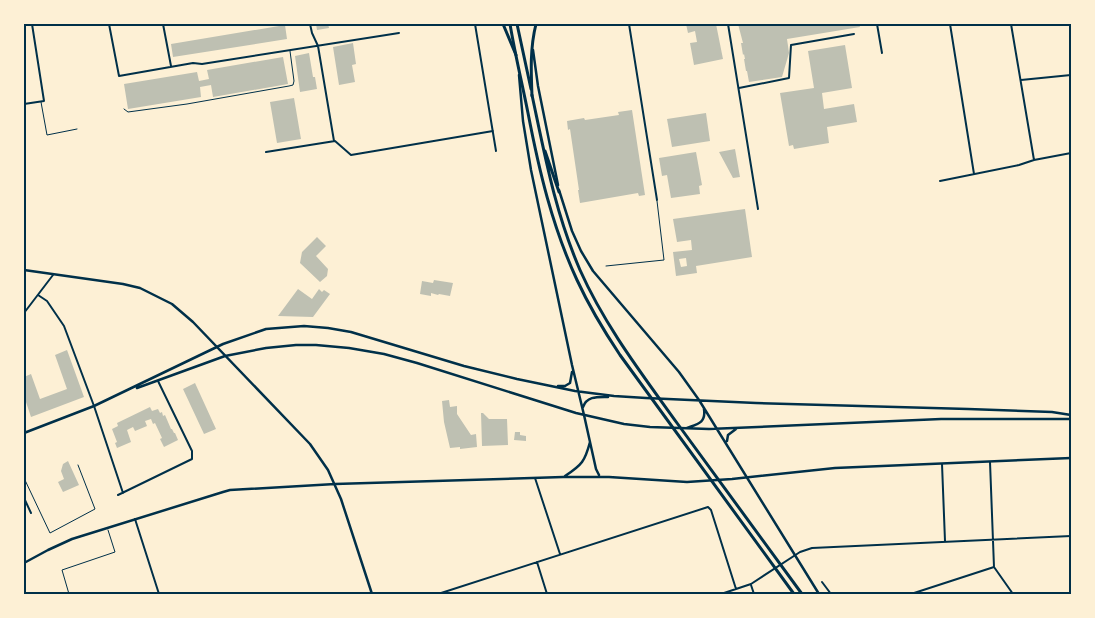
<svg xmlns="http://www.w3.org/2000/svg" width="1095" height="618" font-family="Mulish,sans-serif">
<rect width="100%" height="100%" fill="#fdf0d5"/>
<!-- building -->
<path fill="#bec0b2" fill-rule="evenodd" d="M316,24h12l1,4 -12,2z
M686,24h30l7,35 -29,6 -4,-22 7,-1 -2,-11 -7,2z
M738,24h121l1,3 -73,12 2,14 -7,24 -33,5 -2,-11h-1l-2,-12h1l-1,-5 -1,1 -2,-12h2z
M285,25l2,14 -114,18 -2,-13z
M353,43l3,21 -4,1 3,17 -16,3 -6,-38z
M845,45l7,43 -30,5 2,16 30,-5 3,18 -30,5 2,16 -35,6 -1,-4 -4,1 -9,-53 34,-5 -6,-37z
M309,53l4,24h2l2,12 -17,3 -5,-36z
M283,57l5,27 -75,13 -2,-12 -11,2 1,10 -73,12 -4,-25 73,-12 2,9 10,-2 -2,-9z
M294,98l7,41 -24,4 -7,-41z
M632,110l13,85 -6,1 -1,-3 -58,10 -2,-13h1l-9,-61 -2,1 -1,-9 17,-3 1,2 34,-5 -1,-3z
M706,113l4,28 -38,6 -5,-28z
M735,149l5,28 -7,1 -14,-26z
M696,152l6,33 -3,1 1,8 -29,4 -4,-23 -5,1 -3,-18z
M745,209l7,48 -56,9 1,7 -21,3 -3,-24 19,-2 -1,-10 -14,2 -4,-23zM686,258l1,8 -6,1 -2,-8z
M317,237l9,9 -10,10 12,13 -1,7 -7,6 -20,-19 2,-11z
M434,280l19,3 -3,13 -11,-2 -1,1 -7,-2v3l-11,-2 2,-13 11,2z
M298,289l14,10 7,-10 3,3 2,-2 6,4 -17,23 -35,-1z
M67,350l17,47 -53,20 -7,-21v-19l7,-3 9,25 27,-10 -12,-34z
M195,383l21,46 -12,5 -21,-45z
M449,400l1,7 7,-1v8l14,21 5,-1 1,13 -17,2v-2l-10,1 -6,-26 -2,-21z
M150,407l2,4 6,-2 2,4 2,-1 1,4 2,-1 6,14h1l2,4h1l3,7 -14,7 -4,-8 2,-1 -7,-15 -2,1 -2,-5 -6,2 2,5 -12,5 -2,-4 -6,3 4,12 -14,6 -2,-5 2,-1 -5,-13 6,-3 -1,-3z
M481,413h2l6,6h18l1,26 -26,1z
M515,432h5v3l6,1v5l-12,-1z
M68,461l11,24 -16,7 -5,-10 6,-3 -3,-8 2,-7z"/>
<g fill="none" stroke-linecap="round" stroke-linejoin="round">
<!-- service -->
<path stroke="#003049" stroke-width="1" d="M41,102l6,33 30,-6
M124,109l4,3 59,-8 102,-18 4,-1 1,-4 -4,-30
M606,266l58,-6 -7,-59
M24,478l26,55 45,-24 -17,-44
M69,594l-7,-24 53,-18 -7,-22"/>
<!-- minor -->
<path stroke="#003049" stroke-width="2" d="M109,24l10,52 74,-13 9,1 197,-31
M163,24l8,42
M310,24l2,9 6,13 16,95
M475,24l21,127
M629,24l28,176
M728,24l30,185
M877,24l5,29
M950,24l24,150
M1011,24l23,136
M1021,80l50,-5
M739,88l50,-10 2,-33 63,-11
M24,104l20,-3 -12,-77
M266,152l69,-11 16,14 142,-24
M940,181l79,-16 15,-5 37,-7
M38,295l9,6 17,25 30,80 29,87
M24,313l29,-38
M990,462l4,105 19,27
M942,464l3,77
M535,478l25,76
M118,495l74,-36v-8l-34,-70
M24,498l7,15
M135,519l24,75
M537,562l10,32
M822,582l9,12
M751,585l3,9
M438,594l270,-87 3,3 25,79
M721,594l30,-10 49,-32 12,-4 259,-12
M911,594l83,-27"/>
<!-- tertiary -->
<path stroke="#003049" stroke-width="2.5" d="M24,270l99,14 17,4 32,16 21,18 117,122 18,26 13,29 31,95
M584,415l12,54 3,6
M565,476c17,-11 20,-15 25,-34
M24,563l24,-13 24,-11 151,-47 7,-2 105,-6 228,-7h46l78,5 45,-3 103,-11 236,-10"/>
<!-- secondary -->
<path stroke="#003049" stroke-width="2.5" d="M533,50l5,36 20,99
M519,75l4,46 8,49 41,195 12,50
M559,190l13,41 9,20 12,20 86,101 20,28 120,194
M558,386h7l5,-3 2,-11
M137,388l88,-32 41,-8 30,-3h20l33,3 35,6 33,9 159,50 48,11 26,3 59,2 232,-10h130
M583,407c4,-11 14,-10 25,-10
M687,428c11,-4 19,-5 17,-19
M24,433l70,-27 129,-62 43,-15 38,-3 24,2 23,4 113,34 53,13 58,12 39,5 32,2 110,5 212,6 84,3 19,3
M727,441l1,-6 8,-6"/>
<!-- primary -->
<path stroke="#003049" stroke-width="3" d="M510,24c5,30 12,59 18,89 11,57 24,113 49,167 12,26 27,51 43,75l174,239
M517,24l14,65
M532,95c13,61 23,117 48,175 25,56 62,104 97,153 42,57 84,114 125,171
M545,151l14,41"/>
<!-- trunk -->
<path stroke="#003049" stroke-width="3" d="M503,24l13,31
M532,96c-1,-25 -2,-48 4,-72"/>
</g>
<!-- border -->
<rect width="1095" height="618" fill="none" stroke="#fdf0d5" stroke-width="50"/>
<rect x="25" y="25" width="1045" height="568" fill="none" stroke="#003049" stroke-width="2"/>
</svg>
